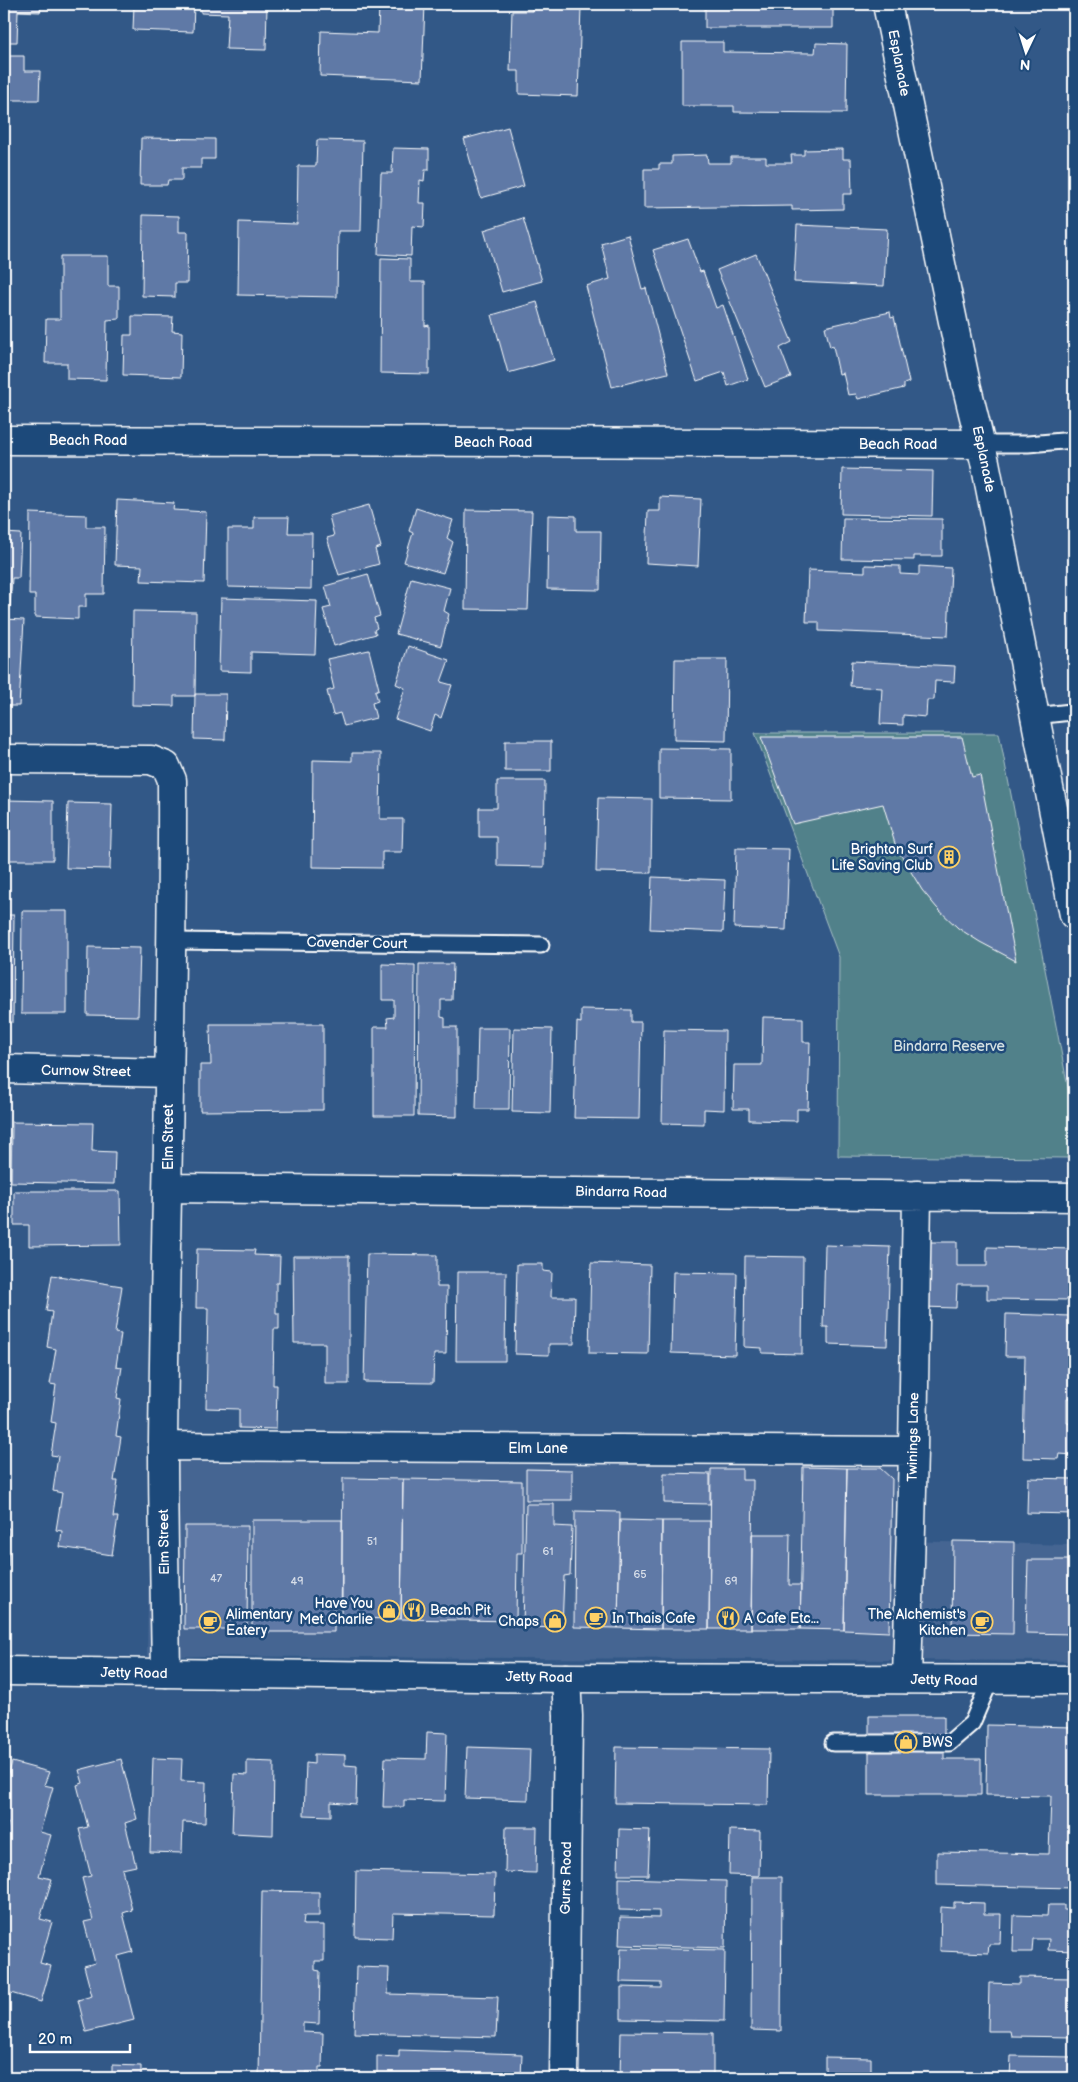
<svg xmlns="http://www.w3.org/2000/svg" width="1078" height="2082" font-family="'Balsamiq Sans',sans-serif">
<rect width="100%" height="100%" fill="#325887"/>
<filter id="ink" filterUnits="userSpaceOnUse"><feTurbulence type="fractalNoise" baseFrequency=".02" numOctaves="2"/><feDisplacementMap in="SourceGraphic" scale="10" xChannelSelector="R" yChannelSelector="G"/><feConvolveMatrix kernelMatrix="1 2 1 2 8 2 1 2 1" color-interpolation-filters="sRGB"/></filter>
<g filter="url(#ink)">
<!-- built -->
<path fill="#446592" d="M151,1438l745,3 1,100 177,4v116l-927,-5z"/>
<!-- green -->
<path fill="#51818a" stroke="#a8c0c4" d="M755,733h244l75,385v33l-6,7 -230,-2 1,-199z"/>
<!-- building -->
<path fill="#5f79a6" stroke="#fff" d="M4,4h37l-1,8 -22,-1 -1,31h-13z
M134,4h60l-1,28 -60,-2z
M201,4h66l-1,46 -40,-1 2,-35 -27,-1z
M379,4h46l-3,76 -102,-4 1,-45 57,2z
M705,4h128v24h-128z
M532,5l49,2 -3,89 -59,-2v-23h-9l2,-60h20z
M682,42h41v10l92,1 1,-10 31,1 -1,69 -112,-1v-6h-52z
M4,56h20v15h16l-1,29h-35z
M508,127l16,59 -43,12 -17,-59z
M141,138l74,1v20h-14v9h-19v12h-14l-1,5h-27z
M317,140l46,1 -2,90h-23l-1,66 -99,-2 1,-73 58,2 1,-58h18z
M393,148l36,1v21h-4l-1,11 -4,-1 -1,23h6l-1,24 -12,-1 -1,30 -33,-2 3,-81h11z
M843,149v10h8l1,35h-9v15l-51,1v-4l-148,2v-39h15v-5h13v-8l35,-1 1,8h23v-6h35v6h26l-1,-8h13v-5z
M143,215l36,1v16h9l-1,51h-12v14l-33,-1z
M523,218l19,63 -40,11 -18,-62z
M797,225l90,4 -3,57 -90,-4z
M628,235l14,54 4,-1 22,85 -56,14 -26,-101 24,-7 -9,-36z
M688,239l12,33 3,-1 13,37 7,-3 25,74 -20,7 -4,-14 -27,9 -44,-131z
M756,254l36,88 -12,6 11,29 -26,10 -48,-117z
M60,256h48v30h11v33l-12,1 -1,60 -39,-1v-16h-22l1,-44h14z
M381,258l29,1v23h15v44l4,-1v49l-49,-1z
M537,302l17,58 -46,13 -16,-58z
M890,312l1,6 3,-1 15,65 -5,2v4l-46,11 -2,-5 -8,1 -5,-22 -4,1 -6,-28 -3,1 -5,-20z
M132,316l41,1 -1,14 10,1 -1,45 -58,-2 1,-40h8z
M842,469l91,2 -1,45 -91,-2z
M660,497l41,2 -3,67 -52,-3 2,-52h12z
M117,500l57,3 -1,7 33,2 -2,71 -63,-2 1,-15 -27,-1z
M369,505l12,42 -6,2 4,15 -40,11 -12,-37 7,-2 -5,-20z
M416,508l37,12 -6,18 6,4 -10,31 -39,-11 9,-29 -4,-2z
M466,510l66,1 -4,99 -63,-1z
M30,513l56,2v12h19l-1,67h-18v13h-8v12l-43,-2v-22h-6z
M548,515l28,1v15h25l-1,59 -53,-1z
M254,517h35l-1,16h24l-1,56 -83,-2v-58h26z
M843,518l99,1v37h-28v4l-72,-1z
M4,533l17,1 -2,44h-7l-2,29h-6z
M865,565l35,1v8l19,1v-9l32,2 -3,68 -129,-5v-9h-13l2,-52 57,2z
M368,574l12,42 -6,2 3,10 -3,2 2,4 -42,12 -11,-37 8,-2 -6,-21z
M411,578l39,10 -6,23 5,3 -8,32 -45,-12z
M221,598l96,3 -2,53 -64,-2v20l-32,-1z
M133,611l63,1 -1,84h-21v10l-42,-1z
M4,619l20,1 -5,86h-15z
M408,646l41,14 -8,22 11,3 -11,33 -6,-3 -5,16 -35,-12 10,-31 -9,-4z
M369,650l10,39 -4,2 3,10 -6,2 4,15 -32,8 -4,-13 -7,2 -6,-24 7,-2 -7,-30z
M675,659h52l-1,82 -52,-1z
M852,661l103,5 -1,16 -19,-1 -1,19h-7l-1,17 -23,-2v10l-23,-1 2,-36 -32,-2z
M195,694h31l-1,46 -31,-1z
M761,737h201l10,40 8,-2 36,186 -36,-19 -22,-14 -21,-20 -15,-18 -26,-43 -13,-43 -90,20z
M505,741h46v30h-46z
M659,748l72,1v50l-72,-1z
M352,753h29l-1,66h23l-1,33h-20v16l-70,-1 1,-107 39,1z
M497,781h48l-1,86 -47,-1v-29h-18v-29h18z
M598,798l54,1 -1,74 -55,-1z
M4,800l49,1v59h-49z
M68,803l44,1 -2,65 -44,-1z
M736,848l53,1 -3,81 -52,-2z
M652,877l73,3 -2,52 -73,-3z
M22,911h45v103h-46z
M4,915h10l-1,107h-9z
M88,947l52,1 -2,68 -51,-1z
M382,964l33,1 -1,151h-40v-89h14l-1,-9 7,-1v-17h-12z
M419,964h34l-1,36h-11v17l4,1v9h12v90l-39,-1z
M581,1009l50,1v12h10l-2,97 -65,-1 3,-96 4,1z
M763,1017l40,1v24h7l-2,67h-11v12l-48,-1v-11h-16l1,-44h28z
M210,1024h113v86l-123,1v-46h11z
M478,1028h32l-1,81h-33z
M514,1028l38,1 -2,84 -38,-1z
M664,1030l61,1 -1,79 -20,-1v15l-42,-1z
M12,1122l81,1 -1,28 23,1 -1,32 -103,-2z
M14,1191h106l1,54 -92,1v-21h-15z
M923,1242h34v24h30v-19l87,2v51l-87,-1v-14h-30l-1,23 -34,-1z
M825,1245l65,2 -3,99 -59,-2v-17h-5z
M197,1249l58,1 -1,5 26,1 -1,27h-3v30h3v16h-5l-1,56h4l-1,44 -37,-1v-19l-33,-1 2,-100h-12z
M367,1254l70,1v32h10l-1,67h-12l-1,29 -69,-1z
M293,1256h56v128h-24v-41h-31z
M745,1256l58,1 -1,97 -40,-1v-5l-18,-1z
M591,1263l59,2 -2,89 -59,-1z
M517,1264h26v7l9,1 -1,25h24l-1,47h-25v11l-34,-1z
M457,1272h49l-1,89h-49z
M673,1272l64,1 -2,82 -64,-2z
M52,1275l70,11 -7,47 6,1 -5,32 6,1 -5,31 4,1 -5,37 5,1 -7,44h4l-5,36h5l-6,38 -52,-8 2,-16 -6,-1 6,-37 -9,-2 5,-35 -7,-1 5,-32 -5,-1 5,-37 -6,-1 6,-35 -9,-2 5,-35 -6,-1z
M1006,1314l65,2 -1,48h4v34h-7v25l7,1v31l-15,-1 -1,5 -35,-1 2,-102h-20z
M803,1467l44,1 -3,162 -44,-1z
M847,1468h33l12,11 -3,153 -45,-2z
M526,1469l46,1v30h-46z
M711,1469h31v11h11l-2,149h-42z
M664,1473l46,1v30l-46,-1z
M343,1478l60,1 -2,140 -60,-1z
M1028,1478l46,1v35l-47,-1z
M403,1479l119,2v72h-5l-1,68 -115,-2z
M526,1504h28v22l18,1 -2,48 -6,1 -2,52 -39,-1z
M575,1511l45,1 -2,116 -44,-1z
M252,1520h90v81h-8v31h-82z
M620,1520l42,1 -1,108 -43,-1z
M662,1521h48l-1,108h-48z
M185,1526h63l-1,103h-63z
M4,1528h5l-1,38h-4z
M752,1534h38l-1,51h12l-1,44h-49z
M953,1541l61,1 -1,92 -61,-1z
M1028,1560h46v74l-48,-1z
M869,1716h75v43h37v36h-112z
M987,1725l87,2v161l-137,-3v-33l112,2 2,-58 -65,-1z
M427,1732l20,1 -2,68 -41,-1v7h-21l2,-49 41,1z
M467,1747l63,2 -2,51 -63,-2z
M616,1747l153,2 -1,56 -153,-2z
M314,1754l31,1v10l12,1 -1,38 -25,-2v14l-27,-1 2,-52 8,1z
M153,1758l29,1 -1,22 25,1 -1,41 -22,-1 -1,31 -32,-1z
M121,1759l16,60 -12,4 11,43 -14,3 10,41 -9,3 10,39 -15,4 16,64 -48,12 -8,-32 14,-4 -8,-30 11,-3 -11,-41 9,-2 -11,-42 9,-2 -12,-47 9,-2 -11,-42 6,-2 -4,-13z
M247,1761l27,1 -1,73 -41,-2 2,-59 13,1z
M12,1762l37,10 -5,13 9,2 -13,45 11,3 -12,41 13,3 -12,40 12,3 -12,41 11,3 -10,36 -37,-11v-114l3,-9 -3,-1v-28l4,-16 -4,-1v-31z
M506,1827h31l-1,46 -31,-1z
M619,1829l31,1 -2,45h-30z
M730,1830l30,1 -1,45 -30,-1z
M356,1871l139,3 -1,41 -101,-2 -1,25 -37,-1z
M752,1877h30l-1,154 -30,-1z
M619,1878l107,3 -1,67 -106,-3 1,-28 39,1v-7l-40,-1z
M262,1891l57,1v24h-15l-1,9h21v36h-9v9l5,1 -1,53 -16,-1v9l20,1 -1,34h-3v5h-13v6h-47z
M954,1902l30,1v11h17l-1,30h-11l-1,9 -48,-2 1,-44 13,1z
M1048,1905h16v5h10v41l-26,-1 1,-11h-16l-1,13h-19l1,-37 33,1z
M621,1948l104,2 -1,71 -103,-2v-32l40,1v-5l-41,-1z
M356,1967l33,1 -1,26 110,3 -2,40 -142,-4z
M1020,1977l54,1v59l-63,-1 -1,-5h-22l1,-48 31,1z
M621,2032l92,1v45h-93z
M399,2050l123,4 -1,24h-144v-22l22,1z
M1011,2056l63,1v21h-64z
M825,2057l46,1v20h-46z
M112,2065l29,1v12h-29z"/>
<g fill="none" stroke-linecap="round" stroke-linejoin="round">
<!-- lane casing -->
<g stroke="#fff" stroke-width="19">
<path id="lane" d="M982,444h46l46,-4
M1035,716l36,-4 3,3
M173,941l368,4
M833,1743h116l23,-20 18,-42"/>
</g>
<!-- street casing -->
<g stroke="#fff" stroke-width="31">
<path id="street" d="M887,4l79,380 19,78 89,453
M4,440l978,4
M4,759l147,1 15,6 6,14c1,222 -7,443 -9,664 0,77 2,153 3,229
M4,1069l165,4
M168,1188l906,9
M163,1446l750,5
M907,1679l6,-228 4,-256
M564,2078l4,-362 -2,-38"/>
</g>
<!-- secondary casing -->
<g stroke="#fff" stroke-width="31">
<path id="secondary" d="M4,1671l562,7 508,2"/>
</g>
<!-- lane -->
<use href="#lane" stroke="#1f4a7a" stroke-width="15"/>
<!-- street -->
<use href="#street" stroke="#1f4a7a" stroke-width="28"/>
<!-- secondary -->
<use href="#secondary" stroke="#1f4a7a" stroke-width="28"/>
</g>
</g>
<!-- icons -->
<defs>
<g id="building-ring" transform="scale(1.125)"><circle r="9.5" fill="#1f4a7a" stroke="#ffd166" stroke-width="1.5"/><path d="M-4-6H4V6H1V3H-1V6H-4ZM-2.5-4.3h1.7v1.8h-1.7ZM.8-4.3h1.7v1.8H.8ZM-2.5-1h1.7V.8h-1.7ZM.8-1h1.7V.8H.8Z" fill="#ffd166"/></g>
<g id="restaurant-ring" transform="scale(1.125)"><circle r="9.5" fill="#1f4a7a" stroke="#ffd166" stroke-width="1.5"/><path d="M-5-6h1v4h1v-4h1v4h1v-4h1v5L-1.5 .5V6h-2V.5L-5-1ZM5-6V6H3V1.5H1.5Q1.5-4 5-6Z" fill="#ffd166"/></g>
<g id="shop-ring" transform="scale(1.125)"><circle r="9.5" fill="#1f4a7a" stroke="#ffd166" stroke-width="1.5"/><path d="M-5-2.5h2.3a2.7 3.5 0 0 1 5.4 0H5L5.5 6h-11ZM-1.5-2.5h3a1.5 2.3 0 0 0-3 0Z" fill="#ffd166"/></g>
<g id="cafe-ring" transform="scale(1.125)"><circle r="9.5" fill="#1f4a7a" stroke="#ffd166" stroke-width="1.5"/><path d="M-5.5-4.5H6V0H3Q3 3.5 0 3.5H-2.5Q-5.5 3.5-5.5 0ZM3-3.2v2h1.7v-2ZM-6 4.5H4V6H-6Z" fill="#ffd166"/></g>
</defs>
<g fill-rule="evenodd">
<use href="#building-ring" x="949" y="857"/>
<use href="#restaurant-ring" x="414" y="1610"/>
<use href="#shop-ring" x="389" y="1611"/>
<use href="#cafe-ring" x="596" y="1618"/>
<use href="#restaurant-ring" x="728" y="1618"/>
<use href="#shop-ring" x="555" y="1621"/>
<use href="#cafe-ring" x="210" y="1622"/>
<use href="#cafe-ring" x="982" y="1622"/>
<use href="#shop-ring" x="906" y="1742"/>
</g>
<g text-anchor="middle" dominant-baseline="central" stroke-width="5" stroke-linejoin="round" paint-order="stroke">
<!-- number labels -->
<g font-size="11" fill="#d7dee9">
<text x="372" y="1541">51</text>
<text x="548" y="1551">61</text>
<text x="640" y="1574">65</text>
<text x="216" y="1578">47</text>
<text x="297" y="1581">49</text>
<text x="731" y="1581">69</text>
</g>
<!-- street labels -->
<g font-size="14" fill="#fff" stroke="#1f4a7a">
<text transform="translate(899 63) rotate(79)">Esplanade</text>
<text x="88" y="440">Beach Road</text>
<text x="493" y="442">Beach Road</text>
<text x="898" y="444">Beach Road</text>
<text transform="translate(984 459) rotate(78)">Esplanade</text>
<text transform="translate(357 943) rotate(1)">Cavender Court</text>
<text transform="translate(86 1071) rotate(1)">Curnow Street</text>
<text transform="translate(168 1137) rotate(-90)">Elm Street</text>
<text transform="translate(621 1192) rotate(1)">Bindarra Road</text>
<text transform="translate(913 1437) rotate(-89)">Twinings Lane</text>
<text x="538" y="1448">Elm Lane</text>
<text transform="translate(164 1542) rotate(-91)">Elm Street</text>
<text transform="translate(134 1673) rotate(1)">Jetty Road</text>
<text transform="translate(539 1677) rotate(1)">Jetty Road</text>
<text transform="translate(944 1680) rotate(1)">Jetty Road</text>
<text transform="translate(566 1878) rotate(-89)">Gurrs Road</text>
</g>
<!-- poi labels -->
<g font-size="14" fill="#fff" stroke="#1f4a7a" text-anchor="start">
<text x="933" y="849" text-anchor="end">Brighton Surf<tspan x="933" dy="16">Life Saving Club</tspan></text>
<text x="373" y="1603" text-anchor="end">Have You<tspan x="373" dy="16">Met Charlie</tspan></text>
<text x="430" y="1610">Beach Pit</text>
<text x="226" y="1614">Alimentary<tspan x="226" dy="16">Eatery</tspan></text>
<text x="966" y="1614" text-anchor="end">The Alchemist's<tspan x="966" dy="16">Kitchen</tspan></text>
<text x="612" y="1618">In Thais Cafe</text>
<text x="744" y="1618">A Cafe Etc...</text>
<text x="539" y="1621" text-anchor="end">Chaps</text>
<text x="922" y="1742">BWS</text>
</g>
<!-- park labels -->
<g font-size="14" fill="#d4e0e2" stroke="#1f4a7a">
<text x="949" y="1046">Bindarra Reserve</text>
</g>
</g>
<!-- margin -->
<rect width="1078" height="2082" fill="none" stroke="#1f4a7a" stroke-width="20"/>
<rect x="10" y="10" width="1058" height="2062" fill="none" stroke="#fff" stroke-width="2" filter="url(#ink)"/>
<!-- north arrow -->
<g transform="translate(1026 52) rotate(184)" stroke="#1f4a7a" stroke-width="4" paint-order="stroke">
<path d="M0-4L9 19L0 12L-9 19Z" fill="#ffffff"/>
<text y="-8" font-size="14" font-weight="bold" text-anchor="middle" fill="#ffffff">N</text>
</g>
<!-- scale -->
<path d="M30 2044v8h100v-8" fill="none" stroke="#ffffff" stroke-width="2.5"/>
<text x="38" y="2044" font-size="15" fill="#ffffff" stroke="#1f4a7a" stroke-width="4" paint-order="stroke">20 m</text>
</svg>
